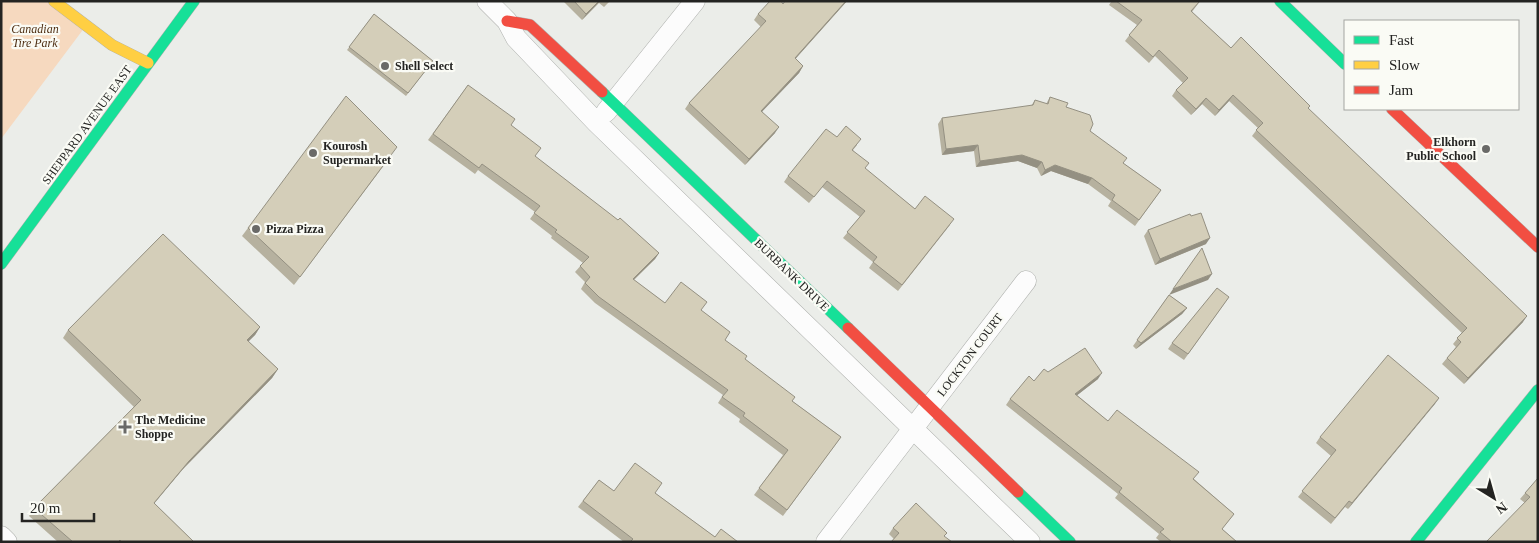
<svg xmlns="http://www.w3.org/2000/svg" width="1539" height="543" font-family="Georgia,serif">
<rect width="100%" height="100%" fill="#ebede9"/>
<!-- green -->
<path fill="#f6d9bf" d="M1,1h49l35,26 -84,112z"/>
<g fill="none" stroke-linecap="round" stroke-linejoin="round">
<!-- street casing -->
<g stroke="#aeb0ad" stroke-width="21">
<path id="street" d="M487,1l20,20 9,17 81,85 433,419
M606,112l89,-111
M1,536l6,6
M826,542l200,-261"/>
</g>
<!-- fast casing -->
<g stroke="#aeb0ad" stroke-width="12">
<path id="fast" d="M1280,1l65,63
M602,92l246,236
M1,264l193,-263
M1018,492l52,50
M1416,542l122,-152"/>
</g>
<!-- slow casing -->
<g stroke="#aeb0ad" stroke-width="12">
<path id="slow" d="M54,1l58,44 36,18"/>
</g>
<!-- jam casing -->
<g stroke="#aeb0ad" stroke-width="12">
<path id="jam" d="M507,21l23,4 72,67
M1392,109l146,138
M848,328l170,164"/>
</g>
<!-- street -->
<use href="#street" stroke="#fcfcfc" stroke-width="20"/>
<!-- fast -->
<use href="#fast" stroke="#16e098" stroke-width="11"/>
<!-- slow -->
<use href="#slow" stroke="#ffcf43" stroke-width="11"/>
<!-- jam -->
<use href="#jam" stroke="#f24e42" stroke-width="11"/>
</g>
<!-- wall -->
<path fill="#b6b19f" d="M563,1h47l-6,6 -5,-4 -17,17z
M785,1h62l-52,58 8,7 -4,7 -37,38 13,22 -30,32 -60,-56 4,-6 72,-76 -7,-7 4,-6 25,-10z
M1110,1h90l-8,11 39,36 77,61 215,213 -59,62 -22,-20 5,-6 9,-11 -3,-3 9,-11 -210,-197 6,-8 -29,-27 -14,15 -13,-12 -11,11 -19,-19 4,-6 7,-7 -28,-27 -6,7 -24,-22 12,-16 -28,-20 2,-3z
M374,14l59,47 -27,35 -59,-46z
M468,85l43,41 24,31 124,96 -4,6 -21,21 31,23 36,7 24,30 20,19 47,42 49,36 -58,79 -29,-21 29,-40 -44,-33 1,-3 -22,-16 5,-8 -128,-92 -14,-14 4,-7 -10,-10 8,-9 -32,-25 1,-2 -22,-17 5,-7 -57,-42 -3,4 -47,-34z
M1050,97l16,10 57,56 38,27 -26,36 -27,-20 3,-5 -23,-17 -37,-13 -10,5 -4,-8 -19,-7 -42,6 -2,-16 -32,4 -4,-31 4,-6 89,-12 4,-6 11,4z
M837,137l20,8 -4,5 12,19 50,40 35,16 -52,66 -29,-23 4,-6 -30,-24 17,-21 -38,-30 -13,16 -25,-21 4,-6z
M391,156l-97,129 -52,-49 6,-8z
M1191,216l15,28 -51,21 -11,-29 4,-6z
M1169,295l18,13 -5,6 -46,35 -3,-3z
M1229,297l-45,63 -16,-11 4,-6z
M260,327l-5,8 -7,6 30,28 -6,9 -89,91 -29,34 40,39h-136l-29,-26 5,-8 100,-101 -71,-69 5,-8z
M1048,372l50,7 -21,16 31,26 86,58 40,35 -12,15 15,13h-76l-5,-4 3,-4 -44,-36 3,-4 -112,-89 4,-6 24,-18z
M1439,398l-91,111 -3,-2 -14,17 -33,-27 33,-41 -15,-13 4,-6z
M1538,478v64l-13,-39 -5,-4z
M599,480l15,11 41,2 60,44 23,5h-114l-46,-35z
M893,528l54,5 -3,3 -50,3 -5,-5z"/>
<!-- shaded-wall -->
<path fill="#949082" d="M599,1h1l-18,19 4,-6z
M846,1h1l-57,64 5,-7z
M803,66l-4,7 -42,44 4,-6z
M1233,95l-4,6 -14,15 4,-6z
M1206,98l-4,6 -11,11 5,-6z
M779,127l-4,6 -30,32 4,-6z
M978,145l-4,6 -32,4 4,-6z
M1022,155l20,7 -5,6 -19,-7 -42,6 4,-6z
M1055,165l37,13 -4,6 -37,-13 -10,5 4,-6z
M1210,238l-4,6 -51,21 5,-6z
M659,253l-4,6 -27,26 5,-6z
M1212,274l-4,6 -39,15 4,-6z
M1187,308l-5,6 -46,35 5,-6z
M1527,316l-4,6 -59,62 4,-6z
M260,327l-5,8 -13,13 5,-8z
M278,369l-6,9 -89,91 -35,42 6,-8 35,-42z
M1102,373l-4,6 -27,21 4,-6z
M1439,398l-4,6 -87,105 4,-6z"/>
<!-- building -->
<path fill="#d4ceb9" stroke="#949082" d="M574,1h25l-13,13z
M770,1h11l2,3 2,-3h61l-51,57 8,8 -42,45 18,16 -30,32 -60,-56 77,-82 -8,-7z
M1116,1h84l-9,10 40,37 10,-11 69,69 -2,2 219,208 -59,62 -21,-20 14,-16 -4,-4 10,-10 -211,-198 7,-7 -30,-28 -14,15 -13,-12 -10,11 -20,-19 12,-12 -29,-28 -6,7 -24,-22 13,-15z
M374,14l59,47 -25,32 -59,-46z
M468,85l47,34 -4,6 30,23 -6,8 83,64 2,-2 39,35 -26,26 32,24 16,-21 26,20 -6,8 29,22 -5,8 22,16 -2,3 50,38 -3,4 49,36 -54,73 -28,-22 29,-38 -45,-34 2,-3 -23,-16 6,-7 -129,-93 -14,-14 5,-6 -10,-11 9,-9 -34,-25 2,-2 -23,-17 6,-7 -58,-42 -3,4 -46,-34z
M346,96l51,51 -97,130 -52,-49z
M1050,97l18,6 -2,4 24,8 3,9 -3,7 37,27 -4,5 38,27 -22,30 -27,-20 3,-5 -23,-17 -37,-13 -10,5 -3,-8 -20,-7 -42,6 -2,-16 -32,4 -4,-31 91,-13 2,-5 13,4z
M846,126l15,13 -9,11 17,13 -4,5 50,41 10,-13 29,23 -52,66 -29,-23 4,-5 -30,-25 18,-21 -38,-30 -13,16 -26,-21 38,-47 11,8z
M1201,213l9,25 -50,21 -12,-29 42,-16 1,2z
M163,234l97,93 -13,13 31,29 -89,92 -35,42 40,39h-73l-1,-2 -2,2h-45l-39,-34 107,-108 -73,-70z
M1202,248l10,26 -39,15z
M1217,288l12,9 -41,57 -16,-11z
M1169,295l18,13 -46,35 -4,-3z
M1085,348l17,25 -27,21 33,27 9,-11 82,62 -6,7 41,35 -12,15 15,13h-65l-12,-10 4,-3 -45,-37 3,-4 -112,-89 19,-23 5,5 10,-12 4,3z
M1388,355l51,43 -87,105 -3,-2 -14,17 -33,-27 34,-41 -16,-13z
M635,463l27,20 -7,10 60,44 6,-8 17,13h-108l3,-3 -50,-38 16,-21 15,11z
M1538,478v64h-52l44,-45 -5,-4z
M916,503l31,30 -3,3 8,6h-61l8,-9 -6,-5z"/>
<!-- markers -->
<g fill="#6a6a68" stroke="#fafbf5" stroke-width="2">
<circle cx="385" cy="66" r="5"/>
<circle cx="1486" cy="149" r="5"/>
<circle cx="313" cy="153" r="5"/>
<circle cx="256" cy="229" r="5"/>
<path d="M122.5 419.5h5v5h5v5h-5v5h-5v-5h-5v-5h5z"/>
</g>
<g text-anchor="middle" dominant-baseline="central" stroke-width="4.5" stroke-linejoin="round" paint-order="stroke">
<!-- park labels -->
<g font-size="12" font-style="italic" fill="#4e2e12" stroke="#fafbf5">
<text x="35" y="29">Canadian<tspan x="35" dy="14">Tire Park</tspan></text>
</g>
<!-- poi labels -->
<g font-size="12" font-weight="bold" fill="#242422" stroke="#fafbf5" text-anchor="start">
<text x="395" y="66">Shell Select</text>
<text x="1476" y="142" text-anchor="end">Elkhorn<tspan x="1476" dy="14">Public School</tspan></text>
<text x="323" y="146">Kourosh<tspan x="323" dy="14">Supermarket</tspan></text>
<text x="266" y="229">Pizza Pizza</text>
<text x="135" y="420">The Medicine<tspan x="135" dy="14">Shoppe</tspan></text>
</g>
<!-- street labels -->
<g font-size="12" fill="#242422" stroke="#fafbf5">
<text transform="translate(87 125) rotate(-54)">SHEPPARD AVENUE EAST</text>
<text transform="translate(792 275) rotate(44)">BURBANK DRIVE</text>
<text transform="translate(970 355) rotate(-53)">LOCKTON COURT</text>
</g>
</g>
<!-- border -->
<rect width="1539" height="543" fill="none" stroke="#242422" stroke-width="5"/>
<!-- legend -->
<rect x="1344" y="20" width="175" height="90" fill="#fafbf5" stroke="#a4a5a1"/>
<rect x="1354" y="36" width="25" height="8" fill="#16e098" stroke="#a4a5a1"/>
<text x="1389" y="45" font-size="15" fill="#242422">Fast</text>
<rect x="1354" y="61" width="25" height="8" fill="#ffcf43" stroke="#a4a5a1"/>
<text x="1389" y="70" font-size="15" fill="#242422">Slow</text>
<rect x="1354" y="86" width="25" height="8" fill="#f24e42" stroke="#a4a5a1"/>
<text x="1389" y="95" font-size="15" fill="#242422">Jam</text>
<!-- north arrow -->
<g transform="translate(1494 498) rotate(143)" stroke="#fafbf5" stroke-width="4" paint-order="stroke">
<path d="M0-4L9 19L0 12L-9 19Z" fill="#242422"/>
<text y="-8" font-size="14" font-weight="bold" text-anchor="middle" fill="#242422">N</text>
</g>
<!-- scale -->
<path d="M22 513v8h72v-8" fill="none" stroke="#242422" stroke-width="2.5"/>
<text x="30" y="513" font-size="15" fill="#242422" stroke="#fafbf5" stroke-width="4" paint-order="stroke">20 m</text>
</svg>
